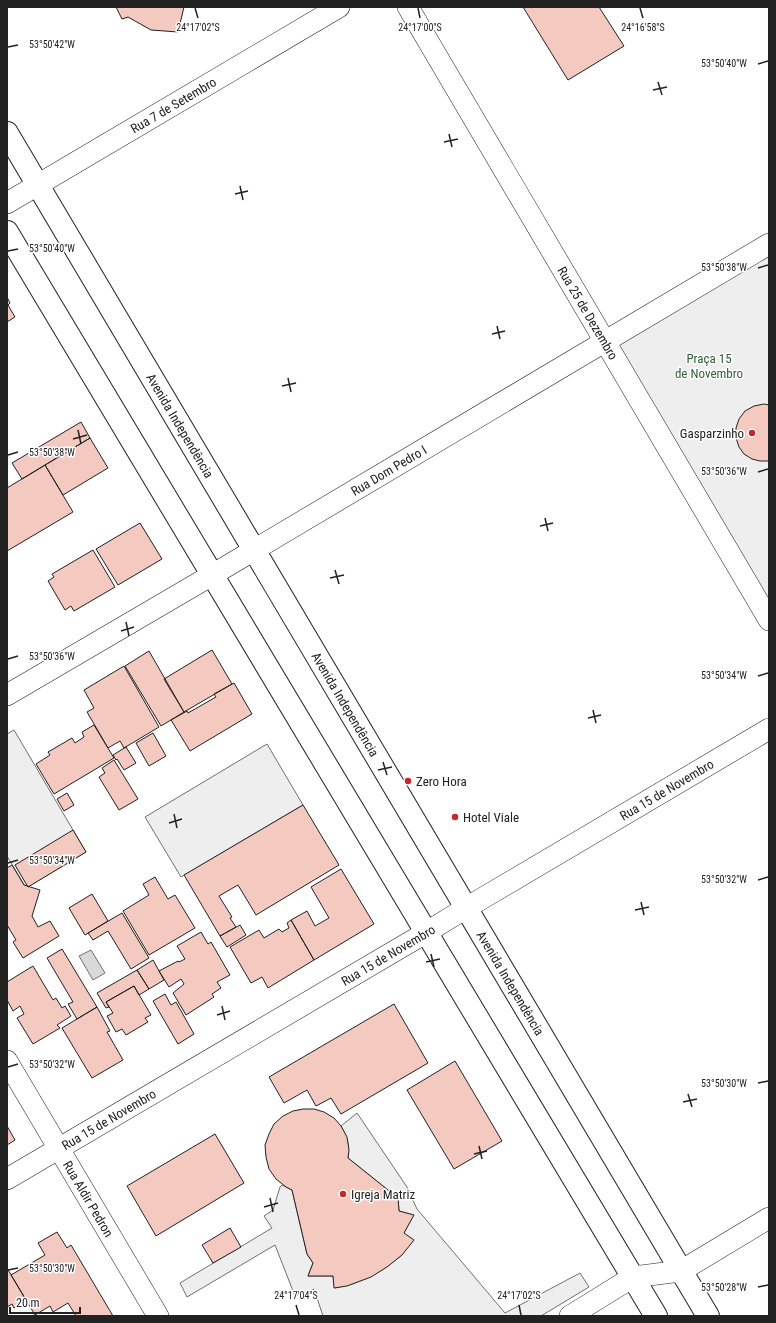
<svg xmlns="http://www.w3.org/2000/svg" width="776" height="1323" font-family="'Roboto Condensed',sans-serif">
<rect width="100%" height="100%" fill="#fff"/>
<!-- green -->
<path fill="#eee" stroke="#6f6f6f" d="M769,244v376l-164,-279z
M14,730l72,122 -60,36 -19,-32v-122z
M267,744l36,61 -122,72 -36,-60z
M357,1113l50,74 10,22 88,104 75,-40 9,14 -48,29h-218l-9,-27 -19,7 -20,-51 -88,52 -7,-14 92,-55 -8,-12 9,-6 7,-23 2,-2 10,5 15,64 6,9 -5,13h25l2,12c27,-5 45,-15 67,-33l2,-22 9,-18 -14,-4 -1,-13 -50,-40c2,-13 -1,-21 -7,-32z"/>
<!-- water -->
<path fill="#d9d9d9" stroke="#6f6f6f" d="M91,950l14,23 -12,7 -14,-24z"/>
<!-- building -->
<path fill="#f3c9c0" stroke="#222" d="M116,7h68l-6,25 -27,-2 -23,-13 -6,2z
M523,7h76l25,39 -56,34z
M7,297l3,6 -2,2 7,12 -8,5z
M764,404l5,1v56h-9l-8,-2 -8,-5 -5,-7 -3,-9v-10l3,-9 6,-8 9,-5z
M81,422l9,16 -68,41 -10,-16z
M90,438l18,30 -45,27 -18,-30z
M45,465l28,47 -66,39v-63z
M140,523l22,36 -44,26 -22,-36z
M93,550l22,37 -41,24 -3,-5 -6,4 -17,-29 6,-4 -2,-3z
M212,650l20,34 -48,28 -20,-33z
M149,651l35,61 -23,14 -36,-60z
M124,666l35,61 -35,21 -4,-7 -12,7 -21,-36 7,-4 -10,-18z
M234,683l18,31 -62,37 -19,-31 16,-9 1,2 28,-16 -2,-3z
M94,725l20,33 -60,36 -18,-30 14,-9 -2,-3 24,-14 3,5 9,-6 -2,-5z
M153,733l13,23 -17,10 -13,-23z
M126,747l10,16 -12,7 -7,-11 -1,1 -3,-5z
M114,760l24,39 -19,11 -20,-33 6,-4 -3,-5z
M67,793l7,12 -10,6 -7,-12z
M303,805l36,60 -83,50 -18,-30 -19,11 13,21 -2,1 6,9 -16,9 -36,-61z
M73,830l13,22 -58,35 -13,-22z
M12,865l12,20 16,5 -8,26 6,11 12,-6 9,15 -36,22 -10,-16 3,-2 -9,-15v-57z
M341,869l33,55 -60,36 -23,-40 16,-9 8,15 14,-8 -18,-31z
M155,877l13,22 7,-4 20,33 -46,27 -26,-44 26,-16 -6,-11z
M92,894l16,27 -23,14 -16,-27z
M122,913l27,45 -18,11 -23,-38 -15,9 -5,-7z
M291,920l23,40 -46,28 -6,-11 -11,6 -21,-36 29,-17 5,8 15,-9 3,3 7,-4 -2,-5z
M240,925l6,10 -19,12 -7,-11z
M201,932l7,12 3,-2 19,33 -13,7 4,6 -9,6 2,3 -28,18 -13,-22 11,-9 -3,-5 -12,8 -10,-16 19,-10 1,1 6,-3 -8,-13z
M62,949l35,58 -20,12 -9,-15 5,-2 -26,-44z
M153,960l11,20 -15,9 -12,-19z
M33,966l20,34 3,-2 6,10 3,-2 6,10 -14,9 3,3 -27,16 -16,-26 7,-4 -4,-8 -7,5 -6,-11v-18z
M137,970l12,19 -10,6 -5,-9 -28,16 3,5 -3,1 -9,-15z
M134,986l17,29 -6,3 3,4 -22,13 -4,-6 -6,3 -9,-16 6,-3 -7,-11z
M165,994l6,11 5,-3 18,32 -16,10 -25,-43z
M394,1004l34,59 -87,51 -10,-16 -15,8 -9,-16 -23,13 -15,-26z
M97,1007l13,24 -3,1 16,28 -31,18 -30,-50z
M455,1061l47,80 -48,28 -47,-79z
M303,1109h11l10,3 10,6 7,8 6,11 2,13 -1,8 50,40 1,13 15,4 -10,18 10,7 -12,15 -15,12 -16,10 -24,9 -13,2 -1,-12h-25l5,-13 -6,-9 -15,-64 -6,-3 -10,-8 -7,-10 -3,-12 -1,-12 4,-11 5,-10 9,-8 10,-5z
M7,1126l8,14 -8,5z
M215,1134l29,49 -88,53 -29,-50z
M230,1228l11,19 -28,16 -11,-18z
M57,1232l10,16 4,-3 42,71h-37l-8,-13 -15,9 -3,-6 -15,9 -24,-40 34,-20 -7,-12z
M7,1268l19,32 -12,8 -2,-4 -5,3z"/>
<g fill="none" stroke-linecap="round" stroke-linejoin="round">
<!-- minor casing -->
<g stroke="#222" stroke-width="22">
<g id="minor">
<path id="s1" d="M408,7l361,613"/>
<path id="s2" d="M7,203l332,-196"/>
<path id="s3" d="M7,695l205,-120 557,-331"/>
<path id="s4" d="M7,1061l151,255"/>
<path id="s5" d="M7,1179l420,-247 39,-24 303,-179"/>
<path d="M570,1316l63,-39 48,-6 88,-53"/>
</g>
</g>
<!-- primary casing -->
<g stroke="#222" stroke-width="24">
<g id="primary">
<path id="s6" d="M7,133l701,1183"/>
<path d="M7,232l649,1084"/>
</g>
</g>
<!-- minor -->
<use href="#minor" stroke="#fff" stroke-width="21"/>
<!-- primary -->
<use href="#primary" stroke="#fff" stroke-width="22"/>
</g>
<!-- ticks -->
<path fill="none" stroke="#222" stroke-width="1.5" d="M195,8l3,10M418,8l2,10M640,8l3,10M8,47l10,-2M758,64l10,-3M658,82l4,13M653,90l14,-3M449,134l3,13M444,142l14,-3M240,186l3,14M235,194l13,-3M8,251l10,-2M758,268l10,-3M497,326l3,13M492,334l13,-3M288,378l3,14M282,386l14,-3M78,430l3,14M73,439l14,-4M8,455l10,-3M758,472l10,-3M545,518l3,13M540,526l13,-3M335,570l4,14M330,578l14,-3M126,622l3,14M121,631l13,-4M8,659l10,-3M758,676l10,-3M593,710l3,13M588,718l13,-3M383,762l4,13M378,770l14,-3M174,814l3,14M169,823l13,-4M8,863l10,-3M758,880l10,-3M641,902l3,13M635,910l14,-3M431,954l3,13M426,962l14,-3M222,1006l3,14M217,1015l13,-4M8,1067l10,-3M758,1083l10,-2M688,1094l4,13M683,1102l14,-3M479,1146l3,13M474,1154l13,-3M270,1198l3,14M264,1207l14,-4M8,1270l10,-2M758,1287l10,-2M296,1305l3,10M519,1305l2,10"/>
<!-- markers -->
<g fill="#c62828" stroke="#fff" stroke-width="1.5">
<circle cx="752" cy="433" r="4"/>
<circle cx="408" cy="781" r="4"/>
<circle cx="455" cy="817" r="4"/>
<circle cx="343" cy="1194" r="4"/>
</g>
<g text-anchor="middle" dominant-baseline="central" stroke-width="3" stroke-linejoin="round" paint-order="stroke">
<!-- street labels -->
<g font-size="13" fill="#222" stroke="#fff">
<text stroke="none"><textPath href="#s2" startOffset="193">Rua 7 de Setembro</textPath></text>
<text stroke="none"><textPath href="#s1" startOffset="355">Rua 25 de Dezembro</textPath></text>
<text stroke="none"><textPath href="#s6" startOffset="340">Avenida Independência</textPath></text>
<text stroke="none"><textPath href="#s3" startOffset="443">Rua Dom Pedro I</textPath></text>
<text stroke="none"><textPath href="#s6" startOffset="664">Avenida Independência</textPath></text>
<text stroke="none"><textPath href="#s5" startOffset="766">Rua 15 de Novembro</textPath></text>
<text stroke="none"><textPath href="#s5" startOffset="442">Rua 15 de Novembro</textPath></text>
<text stroke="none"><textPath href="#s6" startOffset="988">Avenida Independência</textPath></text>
<text stroke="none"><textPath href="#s5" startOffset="118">Rua 15 de Novembro</textPath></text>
<text stroke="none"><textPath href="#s4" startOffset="160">Rua Aldir Pedron</textPath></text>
</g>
<!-- park labels -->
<g font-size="13" fill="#2f5e38" stroke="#fff">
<text x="709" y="358">Praça 15<tspan x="709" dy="15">de Novembro</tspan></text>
</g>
<!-- poi labels -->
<g font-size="13" fill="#222" stroke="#fff" text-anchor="start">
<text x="744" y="433" text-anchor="end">Gasparzinho</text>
<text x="416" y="781">Zero Hora</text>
<text x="463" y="817">Hotel Viale</text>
<text x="351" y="1194">Igreja Matriz</text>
</g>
</g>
<g font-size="10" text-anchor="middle" fill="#222" stroke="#fff" stroke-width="3" stroke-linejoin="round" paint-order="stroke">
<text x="198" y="31">24°17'02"S</text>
<text x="420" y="31">24°17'00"S</text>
<text x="643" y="31">24°16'58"S</text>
<text x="52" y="48">53°50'42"W</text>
<text x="724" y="67">53°50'40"W</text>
<text x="52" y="252">53°50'40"W</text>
<text x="724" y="271">53°50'38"W</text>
<text x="52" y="456">53°50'38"W</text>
<text x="724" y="475">53°50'36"W</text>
<text x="52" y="660">53°50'36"W</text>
<text x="724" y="679">53°50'34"W</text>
<text x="52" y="864">53°50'34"W</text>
<text x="724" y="883">53°50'32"W</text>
<text x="52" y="1068">53°50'32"W</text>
<text x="724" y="1087">53°50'30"W</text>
<text x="52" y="1272">53°50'30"W</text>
<text x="724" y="1291">53°50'28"W</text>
<text x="296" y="1299">24°17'04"S</text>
<text x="519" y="1299">24°17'02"S</text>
</g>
<!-- border -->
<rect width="776" height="1323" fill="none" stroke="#222222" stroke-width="16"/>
<!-- scale -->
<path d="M10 1307v6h70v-6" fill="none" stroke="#222222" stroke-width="2"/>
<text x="16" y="1307" font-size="12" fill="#222222" stroke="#ffffff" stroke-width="3" paint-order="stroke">20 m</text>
</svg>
